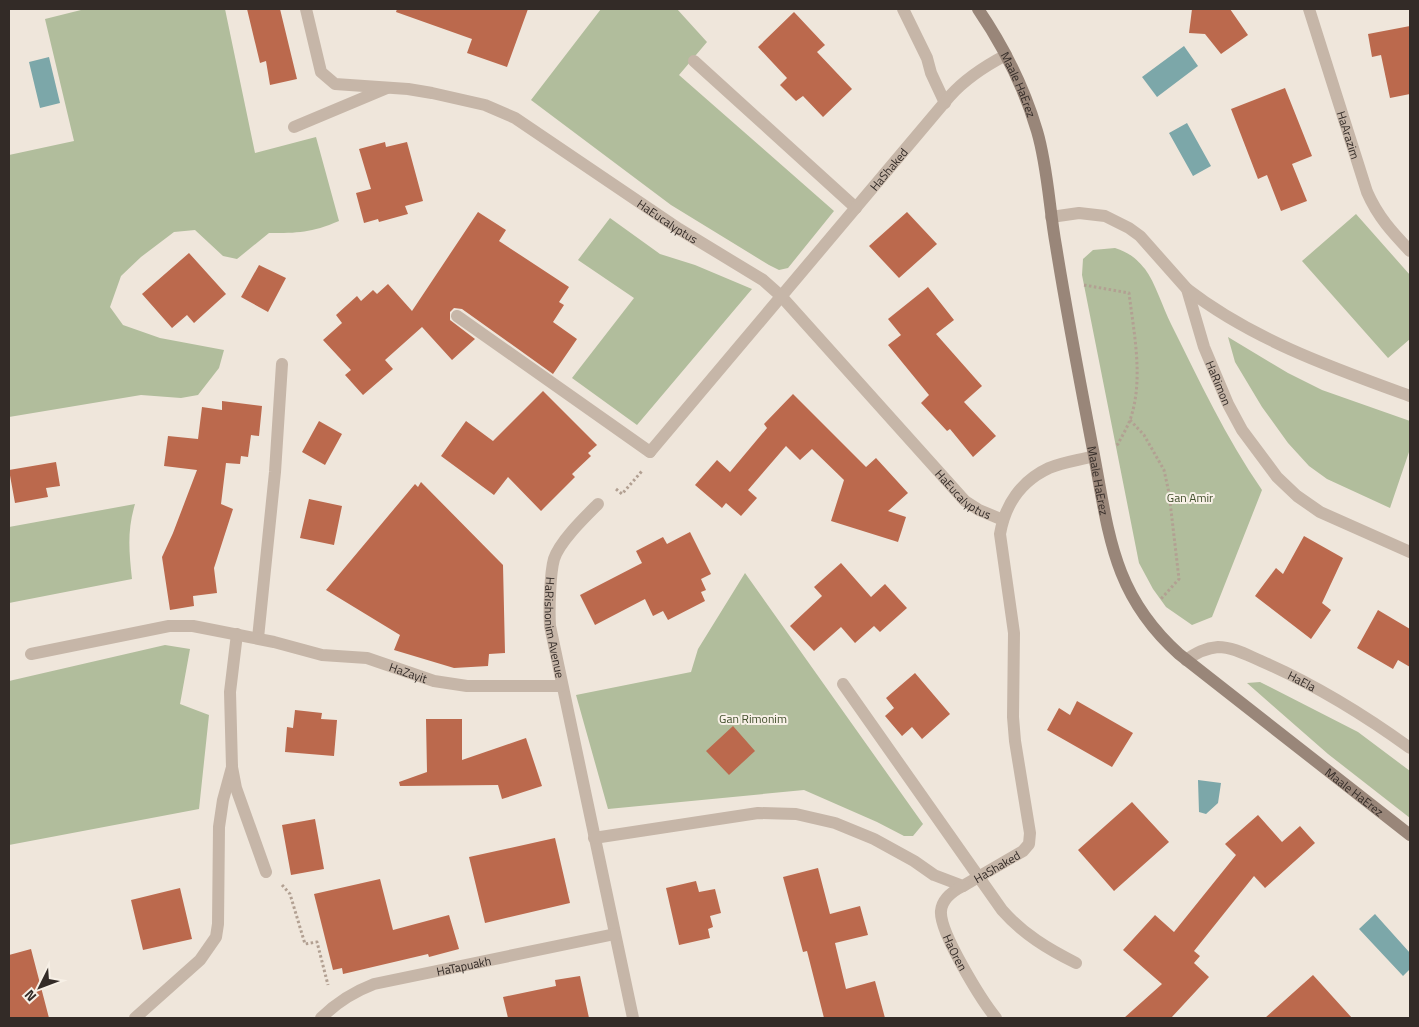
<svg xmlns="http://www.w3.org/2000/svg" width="1419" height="1027" font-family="'Titillium Web',sans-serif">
<rect width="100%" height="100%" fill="#efe6db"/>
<!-- green -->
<path fill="#b1bd9c" d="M85,9h140l30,144 61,-16 23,84c-28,12 -41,12 -70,12l-32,26 -14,-3 -28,-26 -21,2 -33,25 -20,19 -11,31 13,18 37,13 64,12 -5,18 -21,27 -17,3 -40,-3 -132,22v-262l65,-14 -29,-122z
M601,9h76l30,33 -28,33 155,136 -46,57 -9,2 -10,-5 -98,-60 -140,-105z
M1356,214l54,61v64l-22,19 -86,-97z
M610,218l50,36 35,11 57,24 -115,136 -65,-47 62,-80 -56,-38z
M1115,248c14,5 20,9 30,21 10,13 18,39 26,55 28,56 55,114 91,166l-50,127 -20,8 -26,-18 -13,-18 -14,-26 -57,-288 1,-16 10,-9z
M1228,337l60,36 34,17 88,31v28l-20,59 -63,-29 -18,-13 -21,-23 -26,-36 -27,-45z
M135,504c-8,27 -6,47 -3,75l-123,24v-76z
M745,573l178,251 -10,12h-9l-27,-14 -73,-32 -196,19 -32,-114 115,-23 7,-23z
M165,645l25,4 -10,55 29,11 -10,94 -190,36v-164z
M1260,682l98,50 52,39v47l-82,-64 -81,-71z"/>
<!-- water -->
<path fill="#7ca7a9" d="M1184,46l14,20 -41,31 -15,-20z
M49,57l11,46 -20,5 -11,-46z
M1187,123l24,43 -18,10 -24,-43z
M1198,780l23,3 -3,20 -12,11 -7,-2z
M1375,914l35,39v16l-7,7 -44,-47z"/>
<!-- building -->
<path fill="#bb694d" d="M247,9h33l17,70 -27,6 -4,-24 -6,2z
M397,9h131l-21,58 -40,-14 5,-14 -76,-27z
M1192,9h38l18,26 -27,19 -16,-20 -16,-1z
M794,12l31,33 -8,7 35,37 -29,28 -20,-21 -7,5 -16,-16 7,-7 -29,-31z
M1410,26v68l-20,4 -9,-43 -9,2 -4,-23z
M1285,88l27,68 -20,8 15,37 -26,10 -14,-36 -9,4 -27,-70z
M385,142l1,5 21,-5 16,59 -18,5 3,8 -29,8 -1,-3 -14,4 -8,-30 15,-4 -12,-40z
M478,212l28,18 -7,11 70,46 -10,15 5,3 -11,17 24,17 -24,35 -91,-65 -8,-1 -4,4v8l25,19 -23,21 -30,-33 -37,33 8,9 -30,26 -18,-20 6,-5 -28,-30 19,-17 -6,-8 21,-19 4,5 12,-11 4,4 11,-10 24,27z
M907,212l30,32 -38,34 -30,-32z
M189,253l37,41 -32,29 -7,-8 -15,13 -30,-34z
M259,265l27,13 -18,34 -27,-15z
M928,287l26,33 -18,14 46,52 -18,16 32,34 -23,21 -23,-28 -3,2 -26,-28 8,-8 -41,-50 13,-10 -13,-16z
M543,391l54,54 -9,8 3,3 -19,18 3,3 -34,34 -33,-34 -14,18 -53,-39 25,-35 27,20z
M793,394l73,73 10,-9 32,35 -20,18 18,6 -8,25 -67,-21 13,-41 -32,-31 -12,11 -14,-14 -38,44 9,8 -16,18 -15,-13 -4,5 -27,-23 22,-25 13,12 37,-44 -3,-4z
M222,401l40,5 -3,30 -8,-1 -3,22 -7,-1 -1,8 -14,-1 -5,41 12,5 -19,59 3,25 -24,3 1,10 -24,4 -8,-53 11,-24 24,-63 -33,-4 4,-30 30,3 4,-32 20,3z
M319,421l23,13 -17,31 -23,-13z
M56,462l4,24 -14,2 2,9 -33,6 -6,-33z
M421,482l82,83 2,88 -16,1 -1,12 -34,2 -60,-18 6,-15 -74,-45 89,-106 3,3z
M309,499l33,7 -8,39 -34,-7z
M690,532l21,42 -10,5 5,11 -5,2 4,9 -37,19 -5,-9 -10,5 -8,-17 -50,26 -15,-30 62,-32 -6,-12 27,-14 4,7z
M1304,536l39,22 -21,45 9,7 -20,29 -56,-43 21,-28 7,6z
M841,563l30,34 14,-13 22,24 -27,24 -6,-6 -19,17 -14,-16 -27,24 -24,-25 32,-30 -8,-9z
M1378,610l32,19v38l-12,-7 -5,9 -36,-21z
M915,673l35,41 -28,25 -10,-12 -10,9 -17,-20 9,-8 -8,-10z
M1077,701l56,32 -21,34 -65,-37 12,-22 11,7z
M295,710l27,3 -1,6 16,1 -3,36 -49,-4 2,-25 6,1z
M426,719h36v41l64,-22 16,48 -40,13 -4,-14 -98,1 -1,-4 28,-10z
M733,726l22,25 -26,24 -23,-24z
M1132,802l37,40 -55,49 -36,-41z
M1258,815l24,27 18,-16 15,17 -50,45 -11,-12 -60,75 6,5 -6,7 15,14 -38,41h-47l38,-34 -39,-34 32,-35 19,17 62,-77 -11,-11z
M315,819l9,50 -33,6 -9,-50z
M555,838l15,65 -85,20 -16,-66z
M818,868l12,46 30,-8 8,29 -33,8 11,46 29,-8 10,37h-61l-17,-67 -4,1 -20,-75z
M380,879l13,51 56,-15 10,34 -30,8 -1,-3 -85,20 -1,-6 -9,2 -19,-76z
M696,881l3,11 16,-3 6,24 -11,3 3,11 -5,2 2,9 -31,7 -13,-57z
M180,888l12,51 -49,11 -12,-50z
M31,949l18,69h-40v-63z
M1313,975l39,43h-87z
M580,976l9,42h-81l-5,-21 53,-11 -1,-6z"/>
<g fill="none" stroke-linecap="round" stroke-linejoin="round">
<!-- path -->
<path stroke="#b2a092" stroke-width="3" stroke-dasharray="2.5 2.5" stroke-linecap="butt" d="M1084,285l45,8c5,41 15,87 1,127 -3,8 -8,16 -12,24l-3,2
M1130,420l14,15 20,35 5,23 10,86 -19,21
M616,489l6,5 20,-23
M282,885l8,9 15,50 12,-2 11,43"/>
<!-- service -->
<path stroke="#c6b6a8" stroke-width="12" d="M903,9l24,49 4,15 14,30
M694,61l162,147
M294,127l93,-39
M457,316l193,136
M843,684l159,226c21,24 46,39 74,53
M135,1018l65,-58 16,-23 2,-13 1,-97 4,-27 9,-33"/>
<!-- minor -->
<g stroke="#c6b6a8" stroke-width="12">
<path id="s1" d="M306,9l15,63 14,12 73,5 24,4 53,12 30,13 164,111 84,51 18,16 184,205 14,9 24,10"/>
<path id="s2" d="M1309,9l58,183c11,25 25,40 43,59"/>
<path id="s3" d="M1051,217l28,-4 26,3 24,12 11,8 47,53 17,58 24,57 14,26 35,47 20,19 23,16 90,40"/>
<path d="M1187,289c66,51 146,79 223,107"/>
<path id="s4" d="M650,452l300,-356c16,-18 35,-30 56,-41"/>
<path id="s5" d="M598,504c-13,13 -38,37 -44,55 -4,14 -5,51 -4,67l83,392"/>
<path d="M237,634l-7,58 2,75 4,21 30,84"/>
<path d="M258,638l17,-166 7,-108"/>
<path id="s6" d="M31,654l138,-28h24l81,16 48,13 45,3 67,23 33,5h94"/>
<path id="s7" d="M1186,660c10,-7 19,-12 32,-13 15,0 29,8 43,14 53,23 102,53 149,87"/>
<path id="s8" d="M594,838l164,-25 38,1 39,9 39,16 40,22 20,14 29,11 60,-35 6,-7 1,-11 -15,-92 -2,-24 1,-84 -14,-99c5,-29 21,-53 49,-66 14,-6 31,-8 45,-12"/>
<path id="s9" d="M963,886c-10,5 -21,13 -22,25 -2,21 41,90 55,107"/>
<path id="s10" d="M321,1018c16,-16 32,-26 53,-34l241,-50"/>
</g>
<!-- secondary -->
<path stroke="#998679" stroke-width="12" id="s11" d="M978,9c26,38 46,78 59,122 11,37 12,77 19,115 11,69 24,136 37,204 16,83 19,144 86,204l231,181"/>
</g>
<g text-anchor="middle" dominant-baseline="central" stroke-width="4" stroke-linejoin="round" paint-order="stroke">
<!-- street labels -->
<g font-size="12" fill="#332b27" stroke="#f7f0e6">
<text stroke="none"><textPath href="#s11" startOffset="86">Maale HaErez</textPath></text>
<text stroke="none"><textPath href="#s2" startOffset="132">HaArazim</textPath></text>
<text stroke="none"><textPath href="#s4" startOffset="370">HaShaked</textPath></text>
<text stroke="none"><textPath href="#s1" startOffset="452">HaEucalyptus</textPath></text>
<text stroke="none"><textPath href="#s3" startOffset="265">HaRimon</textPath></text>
<text stroke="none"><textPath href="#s11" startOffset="491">Maale HaErez</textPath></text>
<text stroke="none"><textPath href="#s1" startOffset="858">HaEucalyptus</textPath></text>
<text stroke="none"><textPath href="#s5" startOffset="140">HaRishonim Avenue</textPath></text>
<text stroke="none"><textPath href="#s6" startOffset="386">HaZayit</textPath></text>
<text stroke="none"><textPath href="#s7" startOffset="126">HaEla</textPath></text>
<text stroke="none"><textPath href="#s11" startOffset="910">Maale HaErez</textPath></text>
<text stroke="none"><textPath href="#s8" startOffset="426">HaShaked</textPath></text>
<text stroke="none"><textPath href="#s9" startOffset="79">HaOren</textPath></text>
<text stroke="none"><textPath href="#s10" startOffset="155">HaTapuakh</textPath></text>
</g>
<!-- park labels -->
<g font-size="12" fill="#424f2d" stroke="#f7f0e6">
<text x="1190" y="497">Gan Amir</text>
<text x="753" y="718">Gan Rimonim</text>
</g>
</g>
<!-- border -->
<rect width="1419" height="1027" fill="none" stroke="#332b27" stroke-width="20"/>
<!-- north arrow -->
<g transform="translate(40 987) rotate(228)" stroke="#f7f0e6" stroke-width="4" paint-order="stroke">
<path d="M0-4L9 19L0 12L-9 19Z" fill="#332b27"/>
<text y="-8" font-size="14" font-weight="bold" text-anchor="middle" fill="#332b27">N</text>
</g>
</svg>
